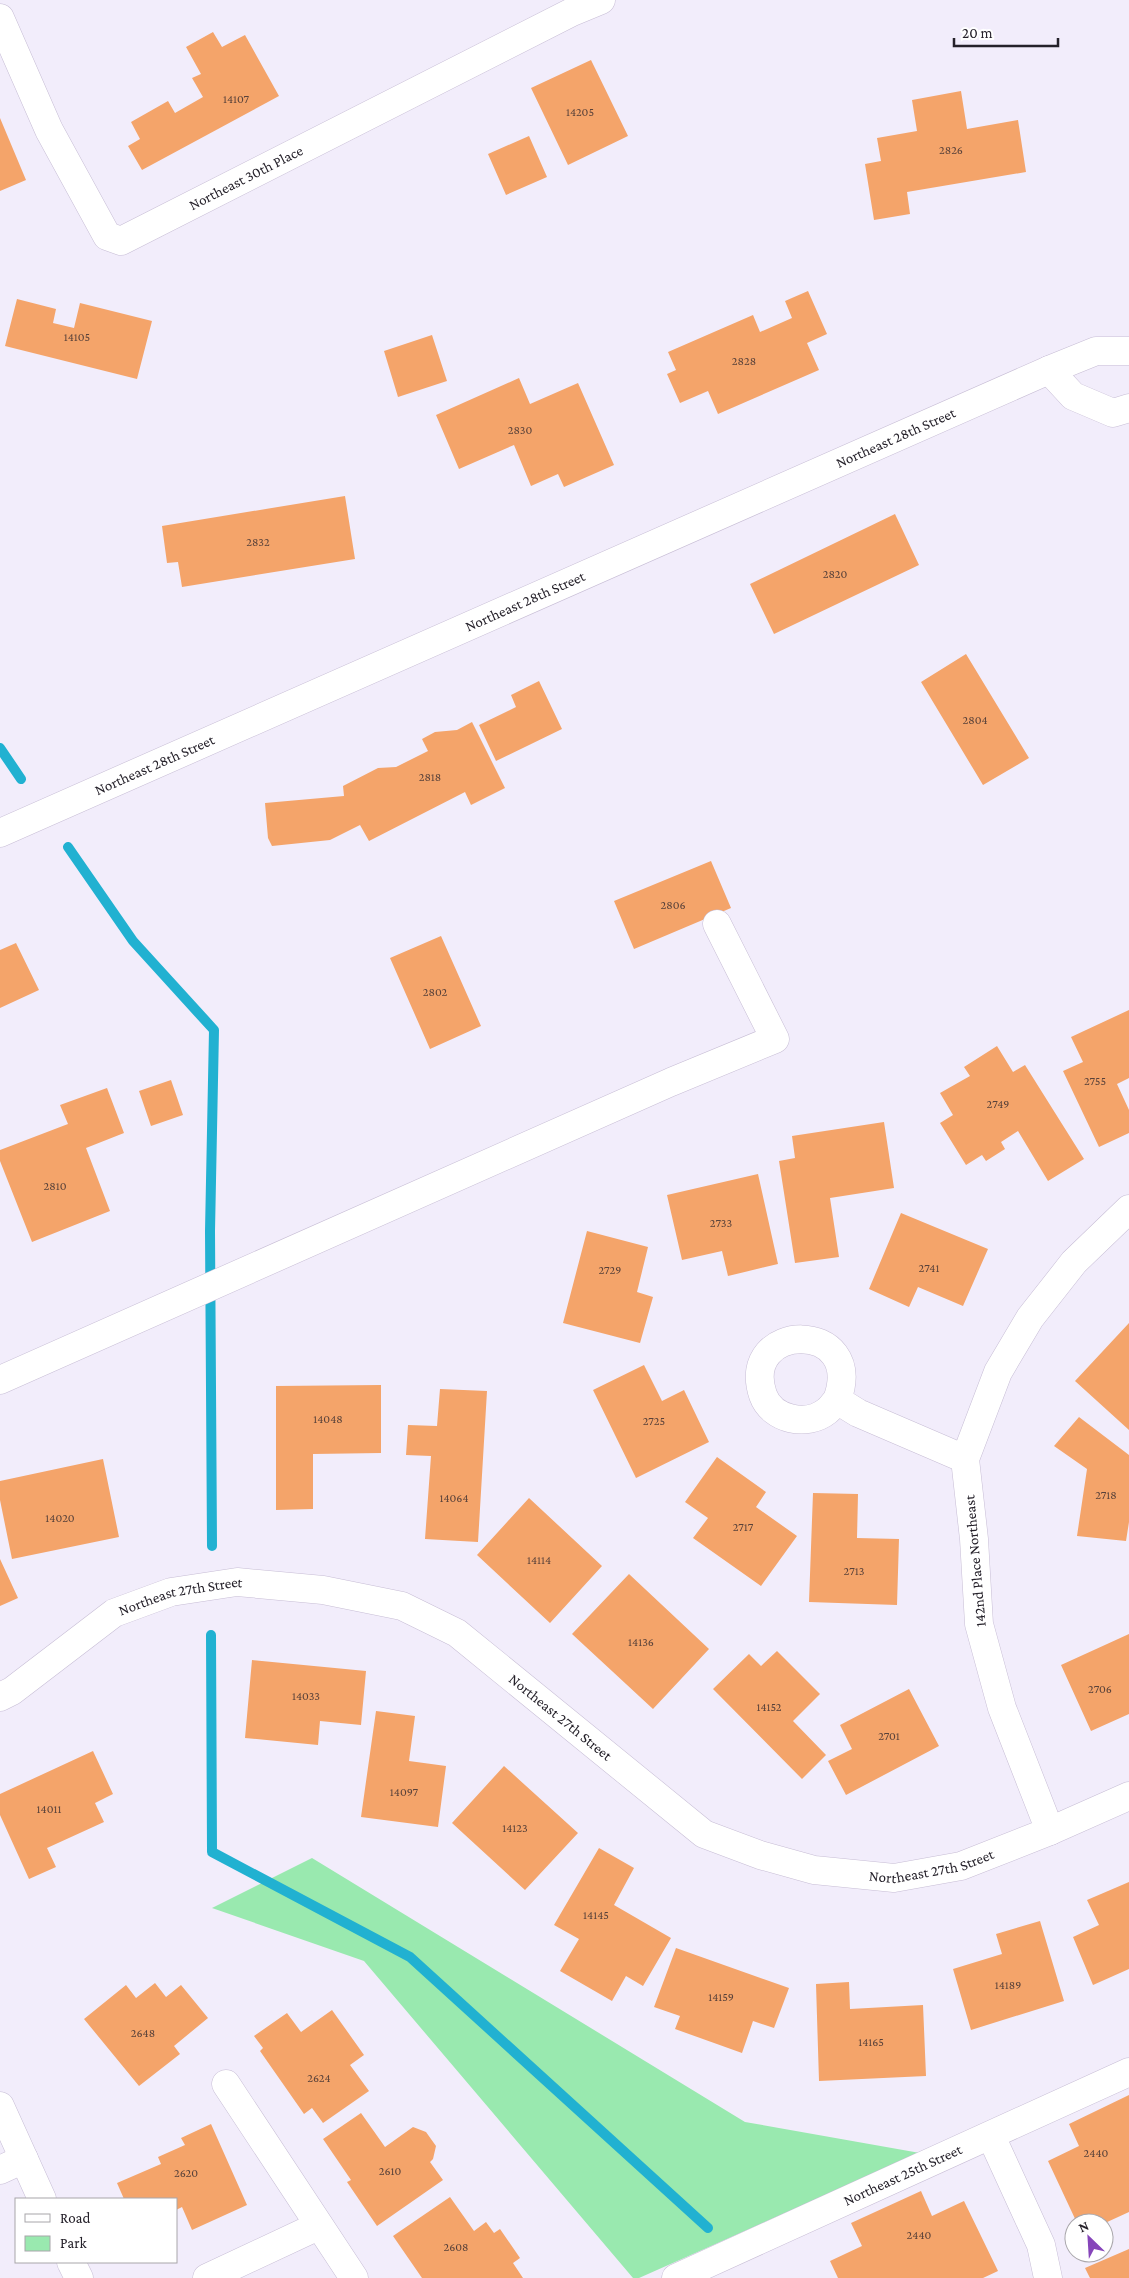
<svg xmlns="http://www.w3.org/2000/svg" width="1129" height="2278" font-family="'Crimson Pro',serif">
<rect width="100%" height="100%" fill="#f2edfb"/>
<!-- green -->
<path fill="#99e9af" d="M312,1858l433,264 175,31 -281,125h-6l-269,-317 -152,-53z"/>
<g fill="none" stroke-linecap="round" stroke-linejoin="round">
<!-- stream -->
<path stroke="#21b1d1" stroke-width="10" d="M0,748l21,31
M68,847l65,94 81,89 -4,201 2,315
M211,1635l1,217 198,105 298,271"/>
</g>
<!-- building -->
<path fill="#f4a46a" d="M213,32l9,15 23,-12 34,61 -137,74 -14,-24 12,-7 -9,-17 37,-21 7,12 28,-16 -11,-19 9,-4 -15,-27z
M591,60l37,76 -60,29 -37,-77z
M961,91l6,38 51,-9 8,52 -119,20 3,22 -36,6 -9,-56 16,-3 -4,-23 40,-7 -5,-31z
M0,118l26,62 -26,11z
M529,136l18,41 -41,18 -18,-41z
M808,291l19,43 -20,9 12,27 -101,44 -10,-23 -28,12 -13,-29 9,-4 -8,-18 85,-37 7,17 32,-14 -7,-17z
M17,299l39,10 -3,14 21,5 6,-25 72,18 -15,58 -132,-33z
M432,335l15,46 -49,16 -14,-46z
M519,378l11,26 48,-21 36,82 -50,22 -6,-13 -27,12 -17,-41 -55,24 -23,-54z
M345,496l10,63 -173,28 -4,-25 -11,1 -5,-37z
M895,514l24,51 -145,69 -24,-50z
M966,654l63,104 -46,27 -62,-103z
M539,681l23,48 -66,32 -17,-36 37,-18 -5,-12z
M472,722l33,66 -34,17 -6,-13 -96,49 -9,-16 -30,15 -58,6 -4,-8 -3,-35 79,-7 -1,-10 35,-18 18,-1 32,-16 -6,-12 13,-7 22,-2z
M711,861l20,47 -97,41 -20,-48z
M441,936l40,90 -51,23 -40,-91z
M16,943l23,47 -39,18v-58z
M1129,1010v68l-12,6 12,26v23l-30,14 -36,-76 20,-9 -12,-25z
M997,1046l16,26 12,-7 59,94 -36,22 -30,-50 -17,11 4,7 -19,12 -4,-6 -16,10 -26,-42 13,-8 -13,-22 30,-17 -6,-9z
M171,1080l12,35 -32,11 -12,-35z
M107,1088l17,45 -38,15 24,63 -78,31 -32,-81v-11l68,-26 -8,-19z
M884,1122l10,66 -64,10 9,59 -44,6 -16,-102 16,-3 -3,-22z
M758,1174l20,90 -50,12 -6,-25 -40,9 -15,-65z
M901,1213l87,36 -25,57 -45,-19 -9,20 -40,-18z
M587,1231l61,16 -11,45 16,5 -13,46 -77,-20z
M1129,1323v107l-54,-49z
M644,1365l18,36 22,-11 25,52 -73,36 -43,-88z
M381,1385v68l-68,1v55l-37,1v-124z
M440,1389l47,2 -9,151 -53,-3 6,-83 -25,-1 2,-30 29,1z
M1079,1417l50,38v67l-3,19 -49,-5 10,-67 -33,-23z
M717,1457l49,35 -10,15 41,29 -36,50 -68,-48 15,-20 -23,-16z
M103,1459l16,78 -107,22 -12,-59v-19z
M813,1493l45,1 -1,44 42,1 -2,66 -88,-3z
M529,1498l73,68 -52,57 -73,-68z
M0,1559l18,39 -18,8z
M629,1574l80,75 -56,60 -81,-75z
M1129,1634v80l-38,17 -30,-66z
M777,1651l43,43 -27,27 33,34 -24,24 -89,-90 36,-35 12,12z
M252,1660l114,11 -5,54 -41,-4 -2,24 -73,-7z
M909,1689l30,57 -93,49 -18,-34 24,-12 -12,-24z
M376,1711l39,5 -6,45 37,5 -8,61 -77,-10z
M93,1751l20,43 -18,9 9,19 -57,26 9,19 -27,12 -29,-64v-21z
M504,1766l74,67 -53,57 -73,-67z
M599,1848l35,20 -20,37 57,33 -28,48 -17,-10 -14,25 -52,-30 19,-32 -25,-14z
M1129,1882v87l-36,16 -20,-48 26,-12 -12,-25z
M1040,1921l24,80 -93,29 -18,-61 49,-15 -6,-20z
M676,1948l113,40 -15,40 -21,-7 -11,32 -67,-24 5,-13 -26,-9z
M849,1982l1,27 73,-4 3,71 -107,5 -3,-97z
M155,1983l11,14 15,-12 27,33 -34,28 6,8 -41,32 -55,-67 42,-34 10,13z
M332,2010l32,45 -14,10 19,26 -46,32 -11,-15 -8,6 -44,-63 3,-3 -9,-12 33,-23 14,19z
M1129,2095v117l-24,11h-28l-29,-62 31,-15 -10,-22z
M361,2113l24,34 28,-20 13,5 10,14 -3,13 -3,3 13,18 -66,46 -30,-44 4,-2 -28,-41z
M211,2124l36,81 -55,25 -10,-23 -6,3v-11h-52l-7,-16 44,-19 -3,-7 27,-12 -4,-7z
M921,2191l11,25 32,-15 34,70 -15,7h-145l-8,-17 32,-15 -11,-23z
M450,2197l24,34 12,-9 8,11 6,-4 20,29 -7,5 10,15h-101l-29,-42z
M1129,2249v29h-39l-5,-10z"/>
<g fill="none" stroke-linecap="round" stroke-linejoin="round">
<!-- minor casing -->
<g stroke="#c7bdd5" stroke-width="29">
<g id="minor">
<path id="s1" d="M0,18l49,112 58,106 14,5 451,-229 29,-12"/>
<path d="M1049,370l24,26 40,17 16,-5"/>
<path id="s2" d="M0,833l1049,-463 47,-19h33"/>
<path d="M0,1380l671,-298 104,-43 -58,-115"/>
<path d="M837,1400c-3,3 -6,8 -10,11 -20,16 -55,9 -64,-16 -25,-74 104,-76 74,5l21,13 107,46"/>
<path id="s3" d="M0,1697l12,-6 102,-78 57,-21 66,-10 86,8 79,16 55,27 247,201 56,21 54,15 80,8 67,-12 89,-35 79,-35"/>
<path d="M1050,1831l-48,-123 -23,-84 -5,-85 -9,-80 33,-87 32,-54 44,-56 55,-53"/>
<path d="M226,2084l128,194"/>
<path d="M0,2106l42,93"/>
<path d="M991,2136l50,109 7,33"/>
<path d="M0,2170l24,-11"/>
<path d="M71,2262l8,16"/>
<path d="M207,2278l111,-52"/>
<path id="s4" d="M676,2278l453,-206"/>
</g>
</g>
<!-- minor -->
<use href="#minor" stroke="#fff" stroke-width="28"/>
</g>
<g text-anchor="middle" dominant-baseline="central" stroke-width="4" stroke-linejoin="round" paint-order="stroke">
<!-- number labels -->
<g font-size="12" fill="#59423a">
<text x="236" y="99">14107</text>
<text x="580" y="112">14205</text>
<text x="951" y="150">2826</text>
<text x="77" y="337">14105</text>
<text x="744" y="361">2828</text>
<text x="520" y="430">2830</text>
<text x="258" y="542">2832</text>
<text x="835" y="574">2820</text>
<text x="975" y="720">2804</text>
<text x="430" y="777">2818</text>
<text x="673" y="905">2806</text>
<text x="435" y="992">2802</text>
<text x="1095" y="1081">2755</text>
<text x="998" y="1104">2749</text>
<text x="55" y="1186">2810</text>
<text x="721" y="1223">2733</text>
<text x="929" y="1268">2741</text>
<text x="610" y="1270">2729</text>
<text x="328" y="1419">14048</text>
<text x="654" y="1421">2725</text>
<text x="1106" y="1495">2718</text>
<text x="454" y="1498">14064</text>
<text x="60" y="1518">14020</text>
<text x="743" y="1527">2717</text>
<text x="539" y="1560">14114</text>
<text x="854" y="1571">2713</text>
<text x="641" y="1642">14136</text>
<text x="1100" y="1689">2706</text>
<text x="306" y="1696">14033</text>
<text x="769" y="1707">14152</text>
<text x="889" y="1736">2701</text>
<text x="404" y="1792">14097</text>
<text x="49" y="1809">14011</text>
<text x="515" y="1828">14123</text>
<text x="596" y="1915">14145</text>
<text x="1008" y="1985">14189</text>
<text x="721" y="1997">14159</text>
<text x="143" y="2033">2648</text>
<text x="871" y="2042">14165</text>
<text x="319" y="2078">2624</text>
<text x="1096" y="2153">2440</text>
<text x="390" y="2171">2610</text>
<text x="186" y="2173">2620</text>
<text x="919" y="2235">2440</text>
<text x="456" y="2247">2608</text>
</g>
<!-- street labels -->
<g font-size="15" fill="#25212a" stroke="#fff">
<text stroke="none"><textPath href="#s1" startOffset="398">Northeast 30th Place</textPath></text>
<text stroke="none"><textPath href="#s2" startOffset="979">Northeast 28th Street</textPath></text>
<text stroke="none"><textPath href="#s2" startOffset="574">Northeast 28th Street</textPath></text>
<text stroke="none"><textPath href="#s2" startOffset="169">Northeast 28th Street</textPath></text>
<text transform="translate(975 1561) rotate(-95)">142nd Place Northeast</text>
<text stroke="none"><textPath href="#s3" startOffset="211">Northeast 27th Street</textPath></text>
<text stroke="none"><textPath href="#s3" startOffset="631">Northeast 27th Street</textPath></text>
<text stroke="none"><textPath href="#s3" startOffset="1051">Northeast 27th Street</textPath></text>
<text stroke="none"><textPath href="#s4" startOffset="249">Northeast 25th Street</textPath></text>
</g>
</g>
<!-- legend -->
<rect x="15" y="2198" width="162" height="65" fill="#ffffff" stroke="#a8a6aa"/>
<rect x="25" y="2214" width="25" height="8" fill="#ffffff" stroke="#a8a6aa"/>
<text x="60" y="2223" font-size="15" fill="#25212a">Road</text>
<rect x="25" y="2236" width="25" height="15" fill="#99e9af" stroke="#a8a6aa"/>
<text x="60" y="2248" font-size="15" fill="#25212a">Park</text>
<!-- north arrow -->
<g transform="translate(1089 2238) rotate(335)"><circle r="24" fill="#ffffff" stroke="#a8a6aa"/>
<path d="M0-4L9 19L0 12L-9 19Z" fill="#8645ba"/>
<text y="-8" font-size="14" font-weight="bold" text-anchor="middle" fill="#25212a">N</text>
</g>
<!-- scale -->
<path d="M954 38v8h104v-8" fill="none" stroke="#25212a" stroke-width="2.5"/>
<text x="962" y="38" font-size="15" fill="#25212a" stroke="#ffffff" stroke-width="4" paint-order="stroke">20 m</text>
</svg>
